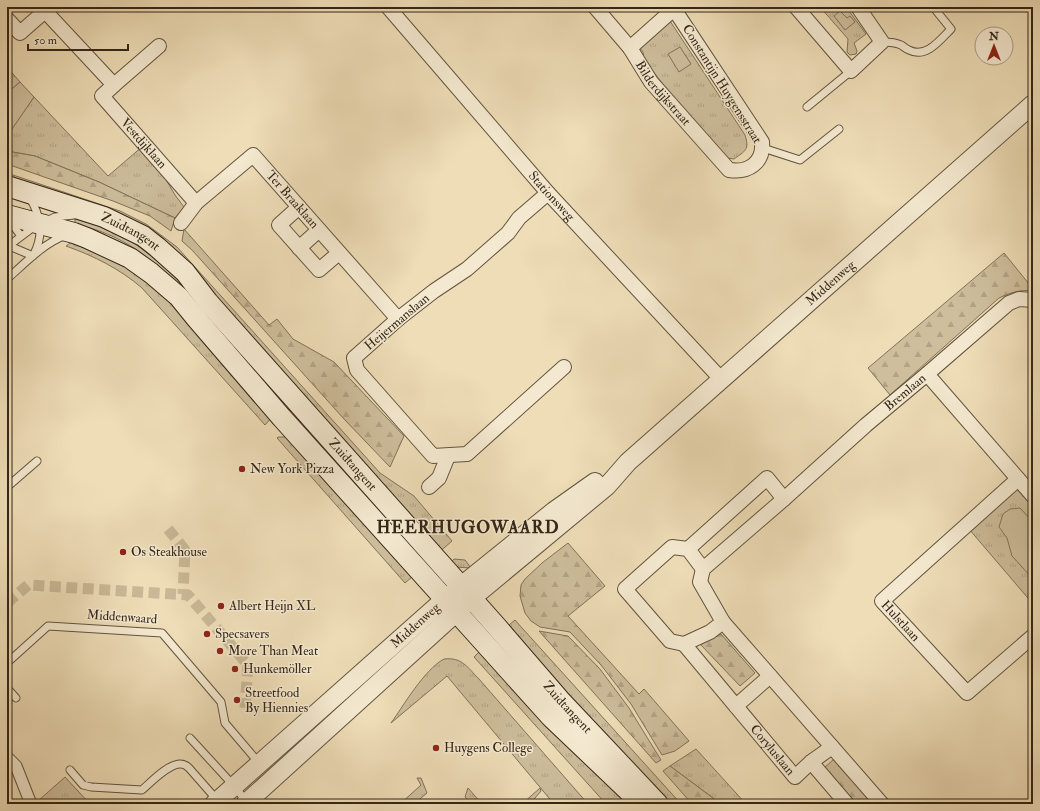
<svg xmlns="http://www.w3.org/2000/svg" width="1040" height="811" font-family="'IM FELL Double Pica',serif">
<defs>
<pattern id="grass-tufts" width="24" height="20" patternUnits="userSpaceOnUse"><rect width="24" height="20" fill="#cebe9c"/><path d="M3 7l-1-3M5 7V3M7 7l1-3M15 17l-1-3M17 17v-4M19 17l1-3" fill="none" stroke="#b2a386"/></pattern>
<pattern id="forest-firs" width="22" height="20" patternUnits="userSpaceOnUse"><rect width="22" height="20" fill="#cebe9c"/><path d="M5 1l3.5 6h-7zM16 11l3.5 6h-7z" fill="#b2a386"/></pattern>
</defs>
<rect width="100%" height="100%" fill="#eeddb7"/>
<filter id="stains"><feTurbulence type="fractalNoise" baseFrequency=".005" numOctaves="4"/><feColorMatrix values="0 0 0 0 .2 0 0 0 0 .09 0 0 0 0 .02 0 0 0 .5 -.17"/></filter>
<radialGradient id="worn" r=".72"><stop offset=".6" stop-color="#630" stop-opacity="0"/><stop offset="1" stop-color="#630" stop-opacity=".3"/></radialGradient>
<!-- grass -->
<path fill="url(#grass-tufts)" stroke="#81725a" d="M820,7h26l20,27 -12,9 3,8 -1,3 -6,1 -3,-3 1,-13z
M670,21l75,114c5,15 0,16 -11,24l-7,-1 -64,-74 -19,-24 -1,-8 -3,-4z
M34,97l74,79 35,-30 15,20 17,29 9,12 -9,11 -76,-36 -64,-26 -28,-5v-20h3z
M7,173l113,38 26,13 31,23 203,226 34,23 38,45 -15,13 -259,-295 -171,-78z
M75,219c20,5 40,13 57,23 19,12 35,28 52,44 30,29 57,61 85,92l-9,8c-18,-22 -37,-44 -55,-66 -29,-35 -48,-62 -89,-82 -13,-6 -27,-12 -41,-12z
M78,242l74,37 120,138 -7,8 -123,-137c-22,-19 -48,-32 -76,-42l4,-3z
M291,408l139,152 -4,2 -1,-1 -88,-97 -48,-48z
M278,437h10l124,140 -7,6 -128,-145z
M1018,488l15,18v98l-64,-75z
M454,559l11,1 6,8 -16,-1 -3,-6z
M515,620l8,9 158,175h-17l-26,-27 -129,-152z
M483,648l153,156h-30l-132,-147z
M444,659c18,-2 23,8 35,20l109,125h-34l-107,-128 -56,47c13,-18 33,-53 53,-64z
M696,749l50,55h-25l-51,-38z
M65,777l25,27h-49l-3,-3z
M417,778h4l6,15 -13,11h-14l21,-19z
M468,788l14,16h-10l-7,-7z
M540,788l1,3 -11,13h-8z"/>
<!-- forest -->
<path fill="url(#forest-firs)" stroke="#81725a" d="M7,67l13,15 -13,11z
M7,151l28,5 64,26 76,36 -4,13 -21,-15 -37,-15 -106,-37z
M184,229l85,96 8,-6 16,20 41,23 70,74 -14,31 -46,-48 -152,-169 -10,-9z
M1004,253l29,36v2c-13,-2 -23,2 -34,7l-109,97 -22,-27z
M568,543l37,43 -37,30 71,78 5,-5 45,52 -14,10 -13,4 -31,-51 -30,-39 -31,-33 -30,-5 -9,-6 -6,-8 -5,-17 1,-11 4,-6 17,-16z
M539,631l29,5 32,33 29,39 32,52 -5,3z
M721,634l34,39 -15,13 -40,-42z
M834,759l39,42 -3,3h-13l-33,-36z
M670,766l51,38h-29l-29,-33z"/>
<!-- green -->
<path fill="#cebe9c" stroke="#81725a" d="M840,11l7,7 3,-2 5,6 -10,8 -11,-14z
M680,47l11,17 -12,8 -11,-18z
M20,82l14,15 -24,35 -3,-1v-38z
M1020,508l13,14v68l-1,-12 -20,-22 -5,-18 -8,-11 4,-13 7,-5z"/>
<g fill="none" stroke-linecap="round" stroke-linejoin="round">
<!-- pedestrian-tunnel -->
<path stroke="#c9b897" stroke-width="11" stroke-dasharray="11 5.5" stroke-linecap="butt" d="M168,529l17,21 -2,44
M7,603l21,-18 160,10 60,70 -3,43"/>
<!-- service casing -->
<g stroke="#62543f" stroke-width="9">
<path id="service" d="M882,42c6,0 13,0 19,3 2,1 5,4 8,5 17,9 31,-10 42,-21l-17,-21
M807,107l44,-36
M763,148l37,12 39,-31
M30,198c11,19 14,36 4,56
M9,220l12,16
M46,221l9,-4 19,-2
M7,245l26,11
M7,247l28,-21
M7,279c16,-14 37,-36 57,-43
M7,487l30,-26
M7,663l41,-37 114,7 59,69 4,21 34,40
M7,688l9,10
M190,738l44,48 13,16
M70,770l13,15 8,2 51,3c9,-8 27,-27 39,-26 4,0 6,2 8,4l29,33"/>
</g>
<!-- pedestrian casing -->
<g stroke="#62543f" stroke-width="13">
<path id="pedestrian" d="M7,757l9,9 15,38"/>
</g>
<!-- minor casing -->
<g stroke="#62543f" stroke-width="16">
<g id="minor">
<path id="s1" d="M388,7l160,186 174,187"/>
<path id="s2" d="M595,7l35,41 21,34 78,88c19,3 35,-7 33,-28l-88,-133"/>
<path d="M796,7l55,64 31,-29 -24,-35"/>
<path id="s3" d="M7,19l13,14 25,-22 69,74 -12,11 94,107"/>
<path d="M630,48l46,-41"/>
<path d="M114,85l45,-39"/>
<path d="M548,193l-29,25 -11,15 -41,36 -33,22 -36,28 -44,39 3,12 76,86 34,-2 97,-87"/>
<path d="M299,207l-20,18 40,45 20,-17"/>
<path id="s4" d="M181,223l15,-20 57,-48 145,164"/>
<path d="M299,248l20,-18"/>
<path d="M927,374l106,122"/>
<path id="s5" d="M1018,479l-136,122 85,92 66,-57"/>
<path d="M429,487l10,-9 9,-22"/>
<path d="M688,549l79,-71 17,21"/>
<path d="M703,569l-15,-20 -16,-2 -47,42 45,52 14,3 26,-12 13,-10 159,182"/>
<path id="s6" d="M723,622l-23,-40 3,-13 81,-70 82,-74 61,-51 82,-71 10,-4 14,1"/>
<path id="s7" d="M684,644l111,133 16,-15 21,-15"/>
<path d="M736,706l34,-30"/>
<path d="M811,762l36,42"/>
</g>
</g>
<!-- tertiary casing -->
<g stroke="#62543f" stroke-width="20">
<g id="tertiary">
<path id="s8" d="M214,804l231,-205 109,-88 41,-29"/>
<path id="s9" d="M245,804l227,-206 135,-112 21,-24 405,-358"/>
</g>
</g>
<!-- secondary casing -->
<g stroke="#342617" stroke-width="22">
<g id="secondary">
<path id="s10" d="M7,186l97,31 39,19 14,11 28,25 23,30 289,325 63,73 98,104"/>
<path d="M7,215l67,18 13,5 43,20 21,15 28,24 17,21 86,100 269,299 88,84"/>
</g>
</g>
<!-- service -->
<use href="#service" stroke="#f4e9d0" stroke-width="7"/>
<!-- pedestrian -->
<use href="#pedestrian" stroke="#f4e9d0" stroke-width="11"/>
<!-- minor -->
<use href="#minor" stroke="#f4e9d0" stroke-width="14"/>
<!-- tertiary -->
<use href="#tertiary" stroke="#f4e9d0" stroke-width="18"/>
<!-- secondary -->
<use href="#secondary" stroke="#f4e9d0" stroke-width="20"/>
</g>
<!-- markers -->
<g fill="#8f2418" stroke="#f4e9d0" stroke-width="1.5">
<circle cx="242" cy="469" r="4"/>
<circle cx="123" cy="552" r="4"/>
<circle cx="221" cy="606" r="4"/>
<circle cx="207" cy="634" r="4"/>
<circle cx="220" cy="651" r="4"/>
<circle cx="235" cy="669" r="4"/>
<circle cx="237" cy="700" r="4"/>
<circle cx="436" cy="748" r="4"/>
</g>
<g text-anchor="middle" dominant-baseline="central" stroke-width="3" stroke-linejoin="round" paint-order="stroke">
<!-- street labels -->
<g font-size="13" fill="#342617" stroke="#f4e9d0">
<text transform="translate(722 84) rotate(58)">Constantijn Huygensstraat</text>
<text stroke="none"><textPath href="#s2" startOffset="110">Bilderdijkstraat</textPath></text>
<text stroke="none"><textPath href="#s3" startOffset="233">Vestdijklaan</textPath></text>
<text stroke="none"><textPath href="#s1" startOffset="250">Stationsweg</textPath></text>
<text stroke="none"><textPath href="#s4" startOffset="159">Ter Braaklaan</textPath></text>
<text stroke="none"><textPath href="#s10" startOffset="132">Zuidtangent</textPath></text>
<text stroke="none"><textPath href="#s9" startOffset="784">Middenweg</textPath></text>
<text transform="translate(397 322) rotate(-40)">Heijermanslaan</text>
<text stroke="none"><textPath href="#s6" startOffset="328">Bremlaan</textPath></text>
<text stroke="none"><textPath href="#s10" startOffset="456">Zuidtangent</textPath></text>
<text transform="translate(122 617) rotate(4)">Middenwaard</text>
<text stroke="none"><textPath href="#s5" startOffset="210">Hulstlaan</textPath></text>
<text stroke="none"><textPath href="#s8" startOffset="269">Middenweg</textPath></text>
<text stroke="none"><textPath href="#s10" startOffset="780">Zuidtangent</textPath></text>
<text stroke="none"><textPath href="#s7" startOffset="138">Coryluslaan</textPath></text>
</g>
<!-- poi labels -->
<g font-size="13" fill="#342617" stroke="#f4e9d0" text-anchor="start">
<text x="250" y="469">New York Pizza</text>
<text x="131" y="552">Os Steakhouse</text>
<text x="229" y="606">Albert Heijn XL</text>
<text x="215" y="634">Specsavers</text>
<text x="228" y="651">More Than Meat</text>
<text x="243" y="669">Hunkemöller</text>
<text x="245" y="693">Streetfood<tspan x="245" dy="15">By Hiennies</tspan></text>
<text x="444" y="748">Huygens College</text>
</g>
<!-- district labels -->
<g font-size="17" font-weight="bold" letter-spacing="1" fill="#342617" stroke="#f4e9d0">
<text x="468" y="527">HEERHUGOWAARD</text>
</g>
</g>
<!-- margin -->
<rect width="1040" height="811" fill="none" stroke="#eeddb7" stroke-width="24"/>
<rect x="8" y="8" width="1024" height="795" fill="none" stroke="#342617" stroke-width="2"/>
<rect x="12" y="12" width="1016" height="787" fill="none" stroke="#342617"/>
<!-- north arrow -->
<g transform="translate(994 46)"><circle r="19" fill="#f4e9d0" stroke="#a79b86"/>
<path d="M0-3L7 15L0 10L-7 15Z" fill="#8f2418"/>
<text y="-6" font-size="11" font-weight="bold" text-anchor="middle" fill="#342617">N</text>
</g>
<!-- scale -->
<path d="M28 44v6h100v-6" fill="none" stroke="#342617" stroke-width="2"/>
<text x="34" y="44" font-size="12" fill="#342617" stroke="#f4e9d0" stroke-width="3" paint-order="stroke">50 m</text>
<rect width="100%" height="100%" filter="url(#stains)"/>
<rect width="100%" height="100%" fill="url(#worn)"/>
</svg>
